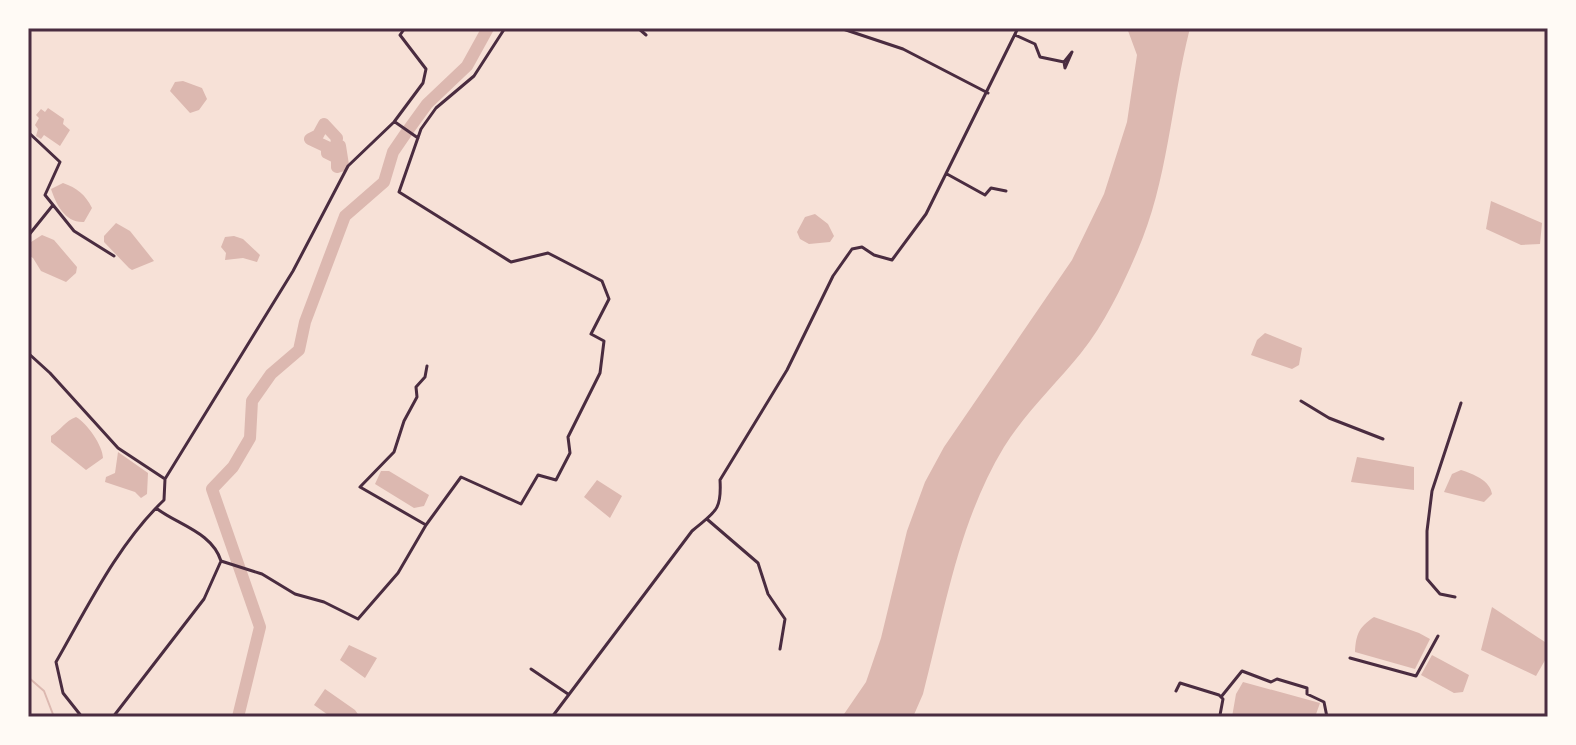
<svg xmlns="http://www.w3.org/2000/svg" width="1576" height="745" font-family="Jost,sans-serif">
<rect width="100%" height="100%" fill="#f7e1d7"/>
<!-- water -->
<path fill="#dcb8b0" d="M1127,28h63c-19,74 -22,154 -53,224 -15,35 -32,71 -56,101 -25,31 -56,60 -77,94 -46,76 -59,163 -81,247l-10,23h-71l24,-35 15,-44 26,-107 18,-49 19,-35 128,-187 32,-66 23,-72 10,-67z
M183,81l19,7 5,11 -8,11 -9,3 -20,-22 5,-9z
M48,108l16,11 -1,5 7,6 -10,16 -16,-11 -3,4 -5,-3 2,-7 -3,-4 4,-7 -3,-3 5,-6 4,3z
M63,183c14,5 22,11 29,25l-8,14c-19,1 -28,-18 -33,-33z
M1491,201l51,22 -2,21 -19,1 -35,-16z
M815,214l13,10 6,12 -4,6 -21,2 -9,-5 -3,-7 8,-15z
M116,223l14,8 24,30 -22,9 -3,-2 -25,-26v-6z
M42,235l12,5 23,27 -1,6 -10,9 -25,-11 -8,-13 -5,-3v-11z
M234,236l9,3 17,16 -3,7 -14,-4 -18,2 1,-7 -5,-6 4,-10z
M1265,333l37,15 -3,17 -7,4 -41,-14 6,-15z
M76,417c11,6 27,29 27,41l-17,12 -35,-28v-6c10,-6 14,-15 25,-19z
M118,452l30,21 -1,21 -6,4 -6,-6 -30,-10 1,-5 9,-4z
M1357,457l57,10v23l-63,-8z
M1461,470c12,4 29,10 31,24l-8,8 -40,-10 8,-18z
M381,471h8l40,24 -5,11 -10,2 -39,-24z
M597,480l25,16 -12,22 -26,-21z
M1492,607l56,37v11l-12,21 -55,-26z
M1374,617l45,16 11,6 -15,30 -60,-17c1,-18 4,-25 19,-35z
M349,645l28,13 -12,20 -25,-18z
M1432,655l37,20 -6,17 -9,1 -33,-18z
M1243,682l77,21 -5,14h-83l4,-23z
M325,689l30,21 5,7h-29l-17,-12z"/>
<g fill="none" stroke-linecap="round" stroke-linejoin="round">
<!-- stream -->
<path stroke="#dcb8b0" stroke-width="2" d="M28,677l16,14 10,26"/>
<!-- river -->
<path stroke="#dcb8b0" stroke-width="12" d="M324,124l13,14 -1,8h4l3,19 -6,2v-9l-10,-5v-6l-17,-8 8,-4z
M238,717l22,-90 -48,-138 21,-22 17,-29 2,-37 19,-27 28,-24 6,-28 40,-106 39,-34 9,-30 13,-19 21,-29 40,-38 21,-38"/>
<!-- minor -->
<path stroke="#4a2c40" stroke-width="3" d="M638,28l8,7
M840,28l63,21 85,44
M1015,35l20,9 5,13 24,5 8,-10 -7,16 -1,-6
M395,122l23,16
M28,132l32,30 -15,33 29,36 40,25
M947,174l38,21 6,-7 15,3
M28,236l25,-31
M28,353l22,20 68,75 47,31
M1301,401l28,17 54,21
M156,508c22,17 56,24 65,53l41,13 33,20 29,8 34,17 40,-46 28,-48 35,-48 60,27 17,-29 18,5 14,-27 -2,-16 32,-64 4,-32 -13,-7 18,-35 -7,-18 -54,-28 -37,9 -112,-70 22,-63 15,-21 38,-32 31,-48
M708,520l50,43 10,31 17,25 -5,30
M426,525l-66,-38 34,-35 10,-31 13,-24 -1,-10 9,-10 2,-11
M1455,597l-15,-3 -13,-15v-48l5,-40 29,-88
M1350,658l66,18 22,-40
M531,669l37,25
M1176,691l4,-8 39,12 4,4 -3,16 3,2
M1221,697l21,-26 29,11 6,-3 30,9v6l17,8 3,15
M82,717l-19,-24 -7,-31c32,-56 62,-118 108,-162l1,-21 128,-208 55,-105 46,-44 29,-39 3,-14 -26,-34 5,-7
M113,717l91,-118 17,-38
M552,717l140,-186c22,-19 30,-19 28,-51l67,-110 46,-94 19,-27 10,-2 12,8 18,5 34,-46 92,-186"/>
</g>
<!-- border -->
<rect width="1576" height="745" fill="none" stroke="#fffaf5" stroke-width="60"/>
<rect x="30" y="30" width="1516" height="685" fill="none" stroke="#4a2c40" stroke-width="3"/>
</svg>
